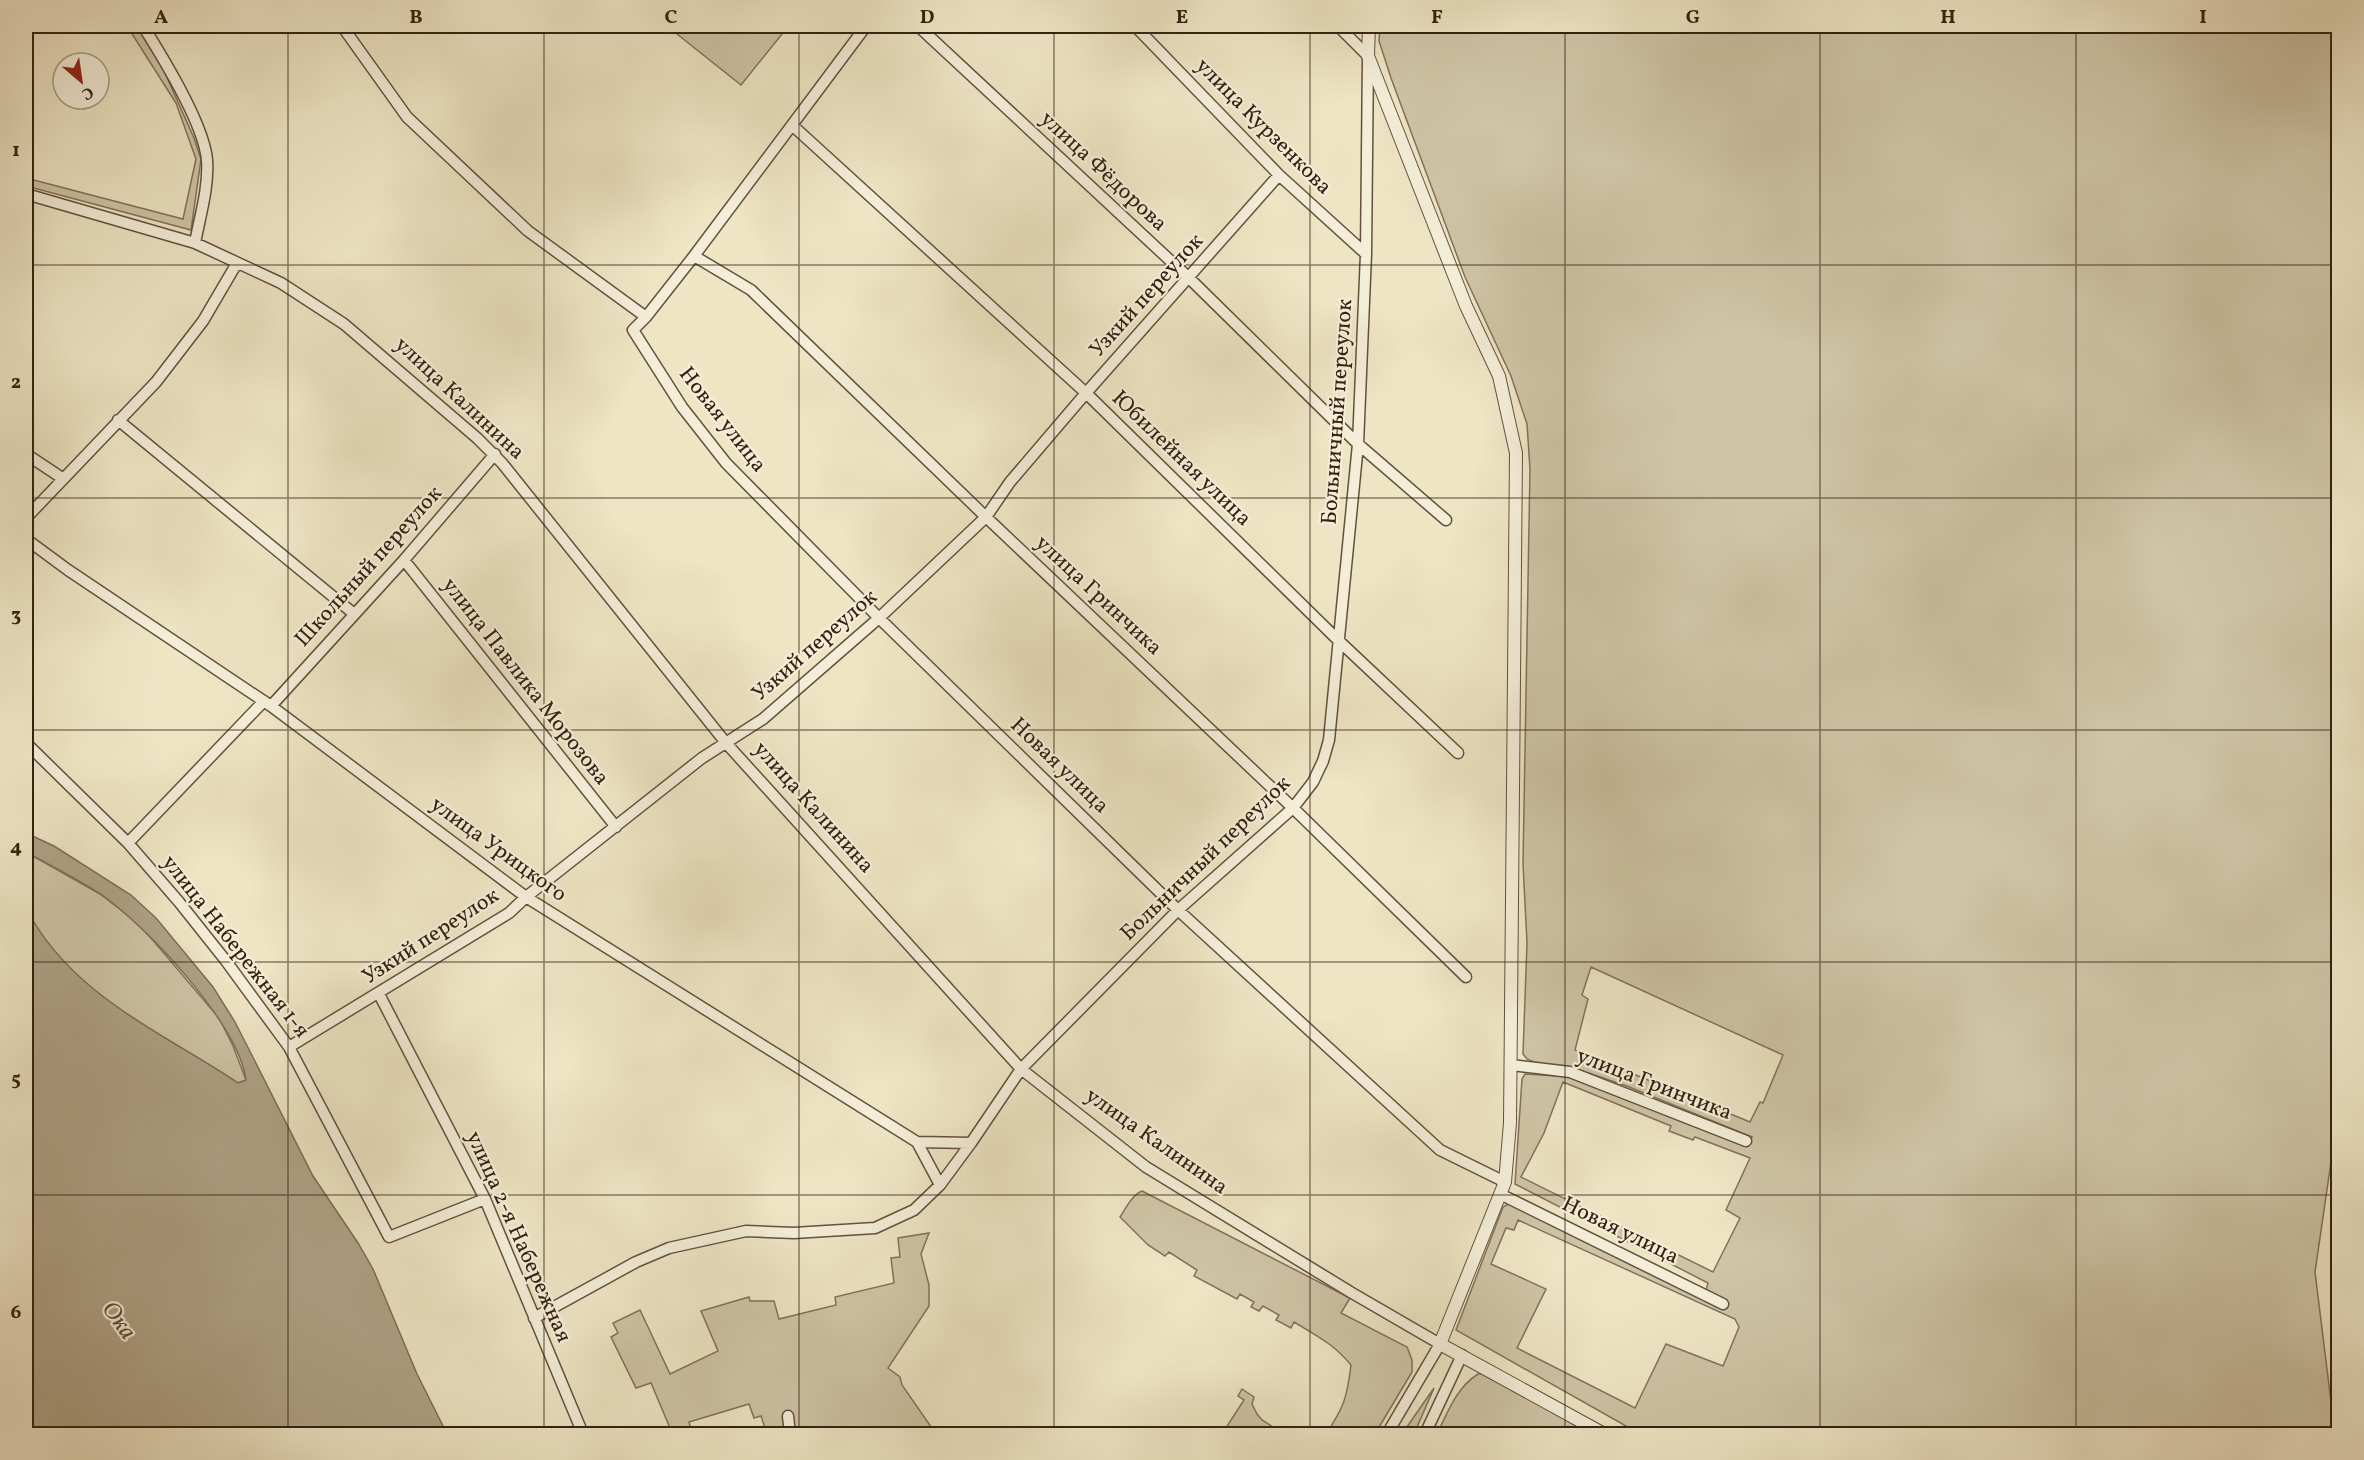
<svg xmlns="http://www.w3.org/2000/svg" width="2364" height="1460" font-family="Vollkorn,serif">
<rect width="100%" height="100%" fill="#eee5c5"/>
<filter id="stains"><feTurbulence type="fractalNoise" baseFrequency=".00333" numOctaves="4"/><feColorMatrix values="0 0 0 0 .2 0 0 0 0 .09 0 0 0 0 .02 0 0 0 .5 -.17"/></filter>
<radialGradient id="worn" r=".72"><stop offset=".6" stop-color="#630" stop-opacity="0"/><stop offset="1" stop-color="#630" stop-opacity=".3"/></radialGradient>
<!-- green -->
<path fill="#cec4a6" stroke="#81725b" stroke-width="1.5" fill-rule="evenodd" d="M127,26h9l25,38 33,74 7,21 -10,71 -165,-44v-8l157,41 13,-60 -20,-56z
M667,26h105l10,8 -41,51z
M1380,26h958v1088l-23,158 20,162h-695l-184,-104 47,-123 7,-4 195,91 3,-11 -193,-99 7,-105 3,-5 48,3 176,68 3,-8 -123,-50 -46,-16 -49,-9 -7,-3 -4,-5 4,-111 -4,-79 7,-395 -3,-45 -16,-48 -46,-99 -74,-199 -12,-37zM1591,967l192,88 -20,48 -3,-1 -10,20 -175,-72 13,-51 -6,-4zM1563,1082l108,44 -2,5 24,9 2,-3 55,21 -24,52 14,8 -27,54 -192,-95 23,-44zM1518,1220l217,99 4,8 -16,39 -57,-22 -31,64 -118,-60 29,-59 -55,-25 15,-36 8,2z
M26,852l74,42 39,30 80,94 14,28 13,34 -8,3c-67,-45 -145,-78 -194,-144 -7,-9 -16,-21 -18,-32 -4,-17 0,-38 0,-55z
M1142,1191l208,107 -9,15 66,34 5,13v12l-37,62h-49c18,-27 21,-36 25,-69 -17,-21 -34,-29 -57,-43l-3,6 -15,-8 3,-5 -16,-9 -4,5 -8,-4 3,-5 -14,-8 -3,5 -43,-23 3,-6 -28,-18 -4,4 -17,-11 -28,-28c6,-9 12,-22 22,-26z
M929,1233l-8,21 8,31v21l-41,62 12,9 2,8 34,49h-169l-6,-18 -7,2 -5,-14 -60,18 3,12h-39l17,-6 -19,-45 -15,5 -25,-51 7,-4 -5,-10 27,-13 30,64 48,-23 -17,-40 48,-14 1,4h24l5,18 57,-14 -1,-8 59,-14 -3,-25 9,-1 -2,-19z
M1478,1374h7l106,60h-154c11,-22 19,-46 41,-60z
M1434,1388l-20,46h-12z
M1242,1389l12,8 -2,7 5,10 5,6 22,14h-62l22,-34 -6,-4z"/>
<!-- water -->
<path fill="#afa287" stroke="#7e6e57" stroke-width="1.5" d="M26,833l28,13 77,49 25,23 57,69 22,35 78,154 45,67 15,26 44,105 30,60h-421v-526c45,87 134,123 212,175l8,-3c-8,-57 -99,-153 -144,-185 -24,-16 -51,-29 -76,-43z"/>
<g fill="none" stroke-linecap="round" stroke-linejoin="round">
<!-- minor casing -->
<g stroke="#62523d" stroke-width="13">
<path id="minor" d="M143,26c19,30 61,99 64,134 2,27 -7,56 -12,83
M342,26l65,91 121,114 118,86
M866,26l-172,230 -48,61 -13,13 49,77 44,56 153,155 299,292 262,240 65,32
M918,26l271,252 169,166 88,76
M1135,26l144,149 87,79
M792,125l294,268 253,248 119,112
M26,194l169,49 86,40 63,41 133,114 25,25 224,280 295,326 125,98 206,126 88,51 -53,90
M694,256l57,34 235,227 307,291 173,169
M118,420l235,193
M26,454l36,24
M26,518l130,-136 47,-61 34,-58
M26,539l42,31 203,136 255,191 391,245 54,1
M404,560l212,267
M271,706l133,-146 91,-106
M26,743l102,100 51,59 47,59 63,86 100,190 96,-38
M128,843l136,-142
M379,994l106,205 98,235
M289,1047l220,-134 17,-16 176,-139 61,-39 116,-101 107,-101 24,-35 76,-89 193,-218
M1511,1065l59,7 176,69
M917,1142l23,43
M1500,1194l223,110
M534,1318l102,-56 33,-14 77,-17 48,2 81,-5 39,-18 26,-25 31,-42 50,-74 157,-159 115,-102 20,-26 10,-21 6,-21 29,-296 8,-190 2,-198 -30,-30
M788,1416l2,18
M1425,1434l37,-79"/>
</g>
<!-- tertiary casing -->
<g stroke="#62523d" stroke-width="14">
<path id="tertiary" d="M1369,26l-1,30 98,250 33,70 17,77 -6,670 -5,59 -65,162 164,90"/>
</g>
<!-- minor -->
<use href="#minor" stroke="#f4eed9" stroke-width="10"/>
<!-- tertiary -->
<use href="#tertiary" stroke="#f4eed9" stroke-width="12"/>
</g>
<!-- grid -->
<path fill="none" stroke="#342110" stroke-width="1.5" stroke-opacity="0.55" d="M288,26v1408M544,26v1408M799,26v1408M1054,26v1408M1310,26v1408M1565,26v1408M1820,26v1408M2076,26v1408M26,265h2312M26,498h2312M26,730h2312M26,962h2312M26,1195h2312"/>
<g text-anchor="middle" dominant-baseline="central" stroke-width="4.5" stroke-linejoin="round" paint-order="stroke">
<!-- street labels -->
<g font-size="22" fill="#342110" stroke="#f4eed9">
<text transform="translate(1263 127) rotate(45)">улица Курзенкова</text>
<text transform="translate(1103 172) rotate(43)">улица Фёдорова</text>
<text transform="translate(1147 296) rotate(-48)">Узкий переулок</text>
<text transform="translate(459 399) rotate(43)">улица Калинина</text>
<text transform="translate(1338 412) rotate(-86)">Больничный переулок</text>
<text transform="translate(722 420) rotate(52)">Новая улица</text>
<text transform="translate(1181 459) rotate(44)">Юбилейная улица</text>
<text transform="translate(369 567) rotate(-48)">Школьный переулок</text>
<text transform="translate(1098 596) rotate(43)">улица Гринчика</text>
<text transform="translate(815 646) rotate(-41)">Узкий переулок</text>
<text transform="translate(525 682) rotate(52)">улица Павлика Морозова</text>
<text transform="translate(1059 766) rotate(44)">Новая улица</text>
<text transform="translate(813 808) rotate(48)">улица Калинина</text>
<text transform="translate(498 850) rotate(36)">улица Урицкого</text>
<text transform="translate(1206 859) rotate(-44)">Больничный переулок</text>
<text transform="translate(431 937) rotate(-33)">Узкий переулок</text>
<text transform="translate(235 947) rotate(52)">улица Набережная 1-я</text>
<text transform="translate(1654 1085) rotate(21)">улица Гринчика</text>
<text transform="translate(1156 1142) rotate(35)">улица Калинина</text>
<text transform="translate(1620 1231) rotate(26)">Новая улица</text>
<text transform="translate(518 1237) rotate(66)">улица 2-я Набережная</text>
</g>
<!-- water labels -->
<g font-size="24" font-style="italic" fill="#5f4e3a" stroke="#f4eed9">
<text transform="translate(118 1321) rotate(54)">Ока</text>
</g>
</g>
<!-- margin -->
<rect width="2364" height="1460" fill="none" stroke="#eee5c5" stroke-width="66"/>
<!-- north arrow -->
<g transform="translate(81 81) rotate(151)"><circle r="28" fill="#f4eed9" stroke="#a79c89" stroke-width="1.5"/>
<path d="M0-4.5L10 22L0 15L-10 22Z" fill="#8f2418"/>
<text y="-9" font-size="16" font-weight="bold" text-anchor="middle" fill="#342110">С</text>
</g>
<rect x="33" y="33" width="2298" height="1394" fill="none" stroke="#342110" stroke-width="2"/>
<g font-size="20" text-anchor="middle" font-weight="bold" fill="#342110">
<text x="161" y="23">A</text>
<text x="416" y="23">B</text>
<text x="671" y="23">C</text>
<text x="927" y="23">D</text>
<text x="1182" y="23">E</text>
<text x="1437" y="23">F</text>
<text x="1693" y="23">G</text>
<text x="1948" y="23">H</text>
<text x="2203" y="23">I</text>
<text x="16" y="156">1</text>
<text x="16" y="388">2</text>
<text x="16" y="621">3</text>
<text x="16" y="853">4</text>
<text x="16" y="1085">5</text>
<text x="16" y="1318">6</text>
</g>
<rect width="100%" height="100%" filter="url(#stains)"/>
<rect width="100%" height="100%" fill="url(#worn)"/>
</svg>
